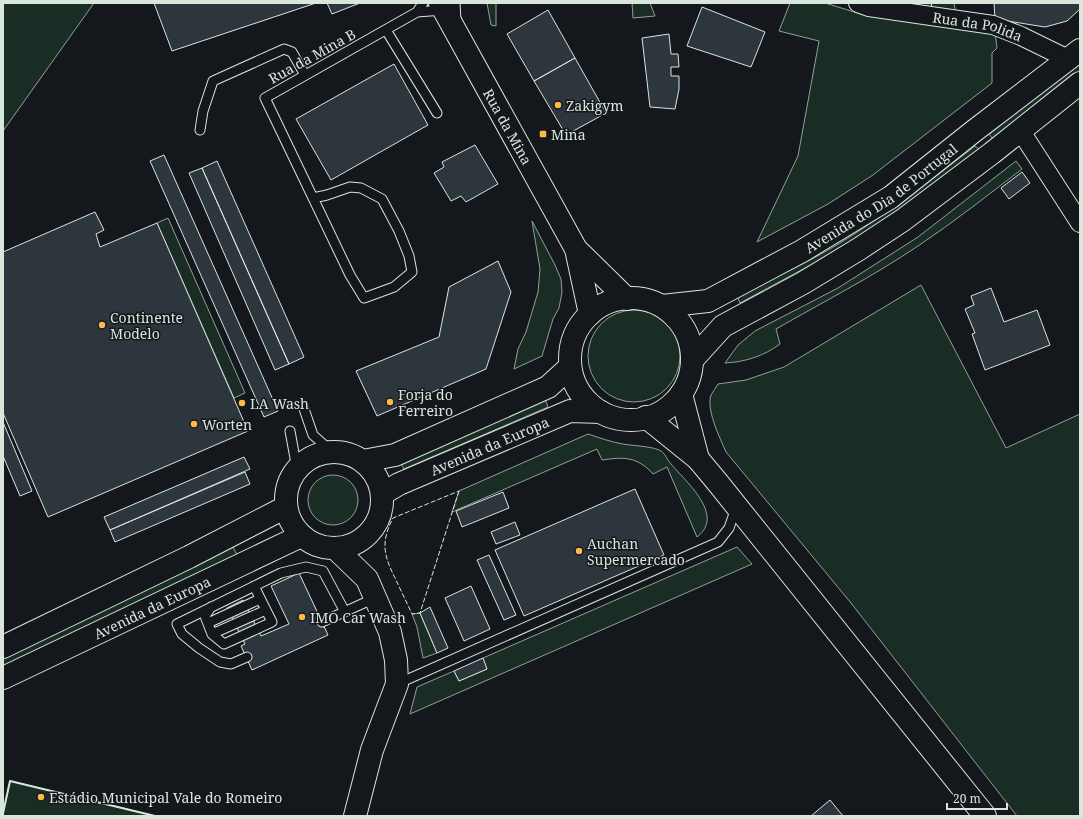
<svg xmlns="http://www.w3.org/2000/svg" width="1083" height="819" font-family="'Noto Serif',serif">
<rect width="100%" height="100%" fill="#14181c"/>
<!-- green -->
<path fill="#1a2d24" stroke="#939e99" d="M3,3h91l-91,128z
M487,3h9v23l-5,-1z
M632,3h18l5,13 -22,2z
M790,3h35l36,11 72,9 -2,-20h23l4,21 37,8 2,16 -5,5v30l-119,92 -45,29 -71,38 41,-86 21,-115 -40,-10z
M1080,64v7l-87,68 -4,-5z
M975,146l4,3 -99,75 -36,23 -104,56 -3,-7c35,-17 70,-33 103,-53 47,-29 91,-63 135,-97z
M1016,161l6,8c-34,26 -68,53 -104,77 -46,31 -95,56 -142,83l4,15c-16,12 -35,18 -55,19l13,-18 17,-14 83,-43 80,-51z
M168,218l77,175 -11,5 -77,-175z
M532,221l23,44 6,14 1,13 -3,16 -6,11 -11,37 -28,13 4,-20 8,-17 12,-40 2,-23z
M921,285l85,163 74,-34v402h-63l-166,-213 -125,-151c-6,-14 -20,-42 -15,-57 2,-4 5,-7 7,-11l28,-4 38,-13z
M588 356a46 46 0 1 1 92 0a46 46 0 1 1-92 0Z
M545,399l3,8 -144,62 -4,-7z
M588,434c12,4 23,8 35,10 11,2 27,2 36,6 6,2 8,10 12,14 14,17 55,51 26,73l-30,-70 -14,7c-16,-18 -30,-17 -51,-14l-5,-11 -145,63 7,-21z
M308 500a25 25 0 1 1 50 0a25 25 0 1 1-50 0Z
M233,547l4,8 -234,114v-10z
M737,547l15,17 -342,150 7,-27 37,-16 5,10 28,-12 -4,-11z
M420,613l17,40 -14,5 -6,-31 -5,-13z
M10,781l137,33 8,2h-152z"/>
<!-- building -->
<path fill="#2c363c" stroke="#d8e6dc" d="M154,3h162l-144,48z
M327,3h33l-28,11z
M904,3h27l1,4z
M994,3h86v6l-13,12 -22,6 -50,-8z
M702,7l63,25 -14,35 -64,-21z
M548,10l27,48 -41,23 -27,-47z
M669,34l2,20h7l1,13h-8v9h8v13l-4,20 -25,-2 -8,-69z
M575,58l31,55 -40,22 -32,-54z
M394,64l34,61 -97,55 -35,-61z
M475,145l23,39 -32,18 -5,-6 -10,5 -17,-28 10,-6 -2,-5z
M164,155l114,256 -14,6 -114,-256z
M217,161l87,196 -15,7 -87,-196z
M202,168l87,196 -14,6 -86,-197z
M1022,172l8,11 -21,16 -8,-11z
M95,212l9,18 -8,4 4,13 57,-24 91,208 -200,86 -45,-104v-161z
M498,261l13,31 -25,77 -109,47 -21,-45 83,-34 10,-50z
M991,288l13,34 33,-12 13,35 -65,25 -13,-36 3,-1 -10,-24 9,-4 -3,-9z
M3,422l29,69 -12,5 -17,-40z
M244,457l6,12 -140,61 -6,-13z
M245,472l5,12 -135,58 -5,-12z
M635,489l29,66 -140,61 -29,-66z
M503,492l6,16 -47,19 -6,-16z
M515,522l5,13 -24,9 -5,-12z
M489,555l27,60 -12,5 -27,-60z
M299,573l29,62 -76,35 -11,-24 4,-2 -18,-36 16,-8 18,36 28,-12 -18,-38z
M471,586l19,43 -26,12 -19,-43z
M430,607l18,41 -11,5 -17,-40z
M483,658l4,11 -28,12 -5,-10z
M830,800l13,16h-32z"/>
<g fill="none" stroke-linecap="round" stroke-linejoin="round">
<!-- lane casing -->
<g stroke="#d8e6dc" stroke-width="11">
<path id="lane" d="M455,3l1,17
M417,12l26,-2
M386,30l51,83
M200,130l3,-19 10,-30 71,-32 8,3 13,23
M313,198l14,-3 23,-8 11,1 21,11 17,32 10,25 3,16 -18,15 -30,11 -14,-23 -85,-177 152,-86 6,-9
M303,406l10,29 19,17
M290,431l7,38
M211,607l-6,9 7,18 12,10 48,-22 -18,-36
M322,622l53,-24
M208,623l52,-24
M212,634l54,-24
M247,657l-16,7 -11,-2 -21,-14 -17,-14 -5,-10 104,-51 25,-6 17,4 22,41
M397,684l321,-142 11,-14 7,-20"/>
</g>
<!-- street casing -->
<g stroke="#d8e6dc" stroke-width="20">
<g id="street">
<path id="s1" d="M858,3l11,4 124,18 28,11 47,23"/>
<path d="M1020,130l60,93"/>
</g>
</g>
<!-- secondary casing -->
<g stroke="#d8e6dc" stroke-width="24">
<g id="secondary">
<path id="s2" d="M440,3l136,246 14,65"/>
<path d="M576,249l51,50"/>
</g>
</g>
<!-- primary casing -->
<g stroke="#d8e6dc" stroke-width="24">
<g id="primary">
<circle cx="631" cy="359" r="61"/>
<path id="s3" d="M662,306l46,-5 94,-50 89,-54 83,-66 106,-81"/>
<path d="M693,359l30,-33 80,-43 56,-34 44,-29 89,-67 88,-70"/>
<path d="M681,394l17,65"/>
<path d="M646,417l52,42 20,24 267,333"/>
<circle cx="334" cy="500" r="48"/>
<path d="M363,461l32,-6 153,-68 22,-20"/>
<path id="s4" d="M382,494l17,-10 171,-73 31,1"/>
<path d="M336,549l31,30 23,53 6,28 1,24 -25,66 -17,66"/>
<path d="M3,647l186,-90 97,-50"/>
<path id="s5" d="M3,678l298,-142"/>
</g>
</g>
<!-- lane -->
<use href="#lane" stroke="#14181c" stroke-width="9"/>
<!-- street -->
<use href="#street" stroke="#14181c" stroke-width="18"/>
<!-- secondary -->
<use href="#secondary" stroke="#14181c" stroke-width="22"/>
<!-- primary -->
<use href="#primary" stroke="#14181c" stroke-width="22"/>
<!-- fence -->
<path stroke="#d8e6dc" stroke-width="1" stroke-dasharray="5 2" stroke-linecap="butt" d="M459,491l-39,122 -8,1c-5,-11 -11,-23 -16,-34 -12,-24 -16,-37 -3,-62z"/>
<!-- wall -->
<path stroke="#d8e6dc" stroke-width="2" d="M3,813l7,-32 145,35"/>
</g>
<!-- markers -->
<g fill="#ffb74d" stroke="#14181c" stroke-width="1.5">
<circle cx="558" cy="105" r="4"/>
<rect x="539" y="130" width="8" height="8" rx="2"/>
<circle cx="102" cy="325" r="4"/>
<circle cx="390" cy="402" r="4"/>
<circle cx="242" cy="403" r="4"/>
<circle cx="194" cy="424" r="4"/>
<circle cx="579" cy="551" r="4"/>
<circle cx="302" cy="617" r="4"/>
<circle cx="41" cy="797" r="4"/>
</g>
<g text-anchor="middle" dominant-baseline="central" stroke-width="3" stroke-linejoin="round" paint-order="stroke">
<!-- street labels -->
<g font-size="14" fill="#d8e6dc" stroke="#14181c">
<text stroke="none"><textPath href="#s1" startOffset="122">Rua da Polida</textPath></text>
<text transform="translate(312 56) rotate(-29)">Rua da Mina B</text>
<text stroke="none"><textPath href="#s2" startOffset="141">Rua da Mina</textPath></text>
<text stroke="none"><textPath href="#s3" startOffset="248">Avenida do Dia de Portugal</textPath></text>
<text stroke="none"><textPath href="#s4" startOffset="118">Avenida da Europa</textPath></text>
<text stroke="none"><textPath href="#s5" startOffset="165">Avenida da Europa</textPath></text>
</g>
<!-- poi labels -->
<g font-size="14" fill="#d8e6dc" stroke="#14181c" text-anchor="start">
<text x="566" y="105">Zakigym</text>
<text x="551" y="134">Mina</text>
<text x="110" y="317">Continente<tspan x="110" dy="16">Modelo</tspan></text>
<text x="398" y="394">Forja do<tspan x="398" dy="16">Ferreiro</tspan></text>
<text x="250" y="403">LA Wash</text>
<text x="202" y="424">Worten</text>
<text x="587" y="543">Auchan<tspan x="587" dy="16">Supermercado</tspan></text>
<text x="310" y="617">IMO Car Wash</text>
<text x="49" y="797">Estádio Municipal Vale do Romeiro</text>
</g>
</g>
<!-- border -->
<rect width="1083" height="819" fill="none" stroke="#d8e6dc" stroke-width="8"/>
<!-- scale -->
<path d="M947 803v6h60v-6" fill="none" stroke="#d8e6dc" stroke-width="2"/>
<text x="953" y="803" font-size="12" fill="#d8e6dc" stroke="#14181c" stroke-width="3" paint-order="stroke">20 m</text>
</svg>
